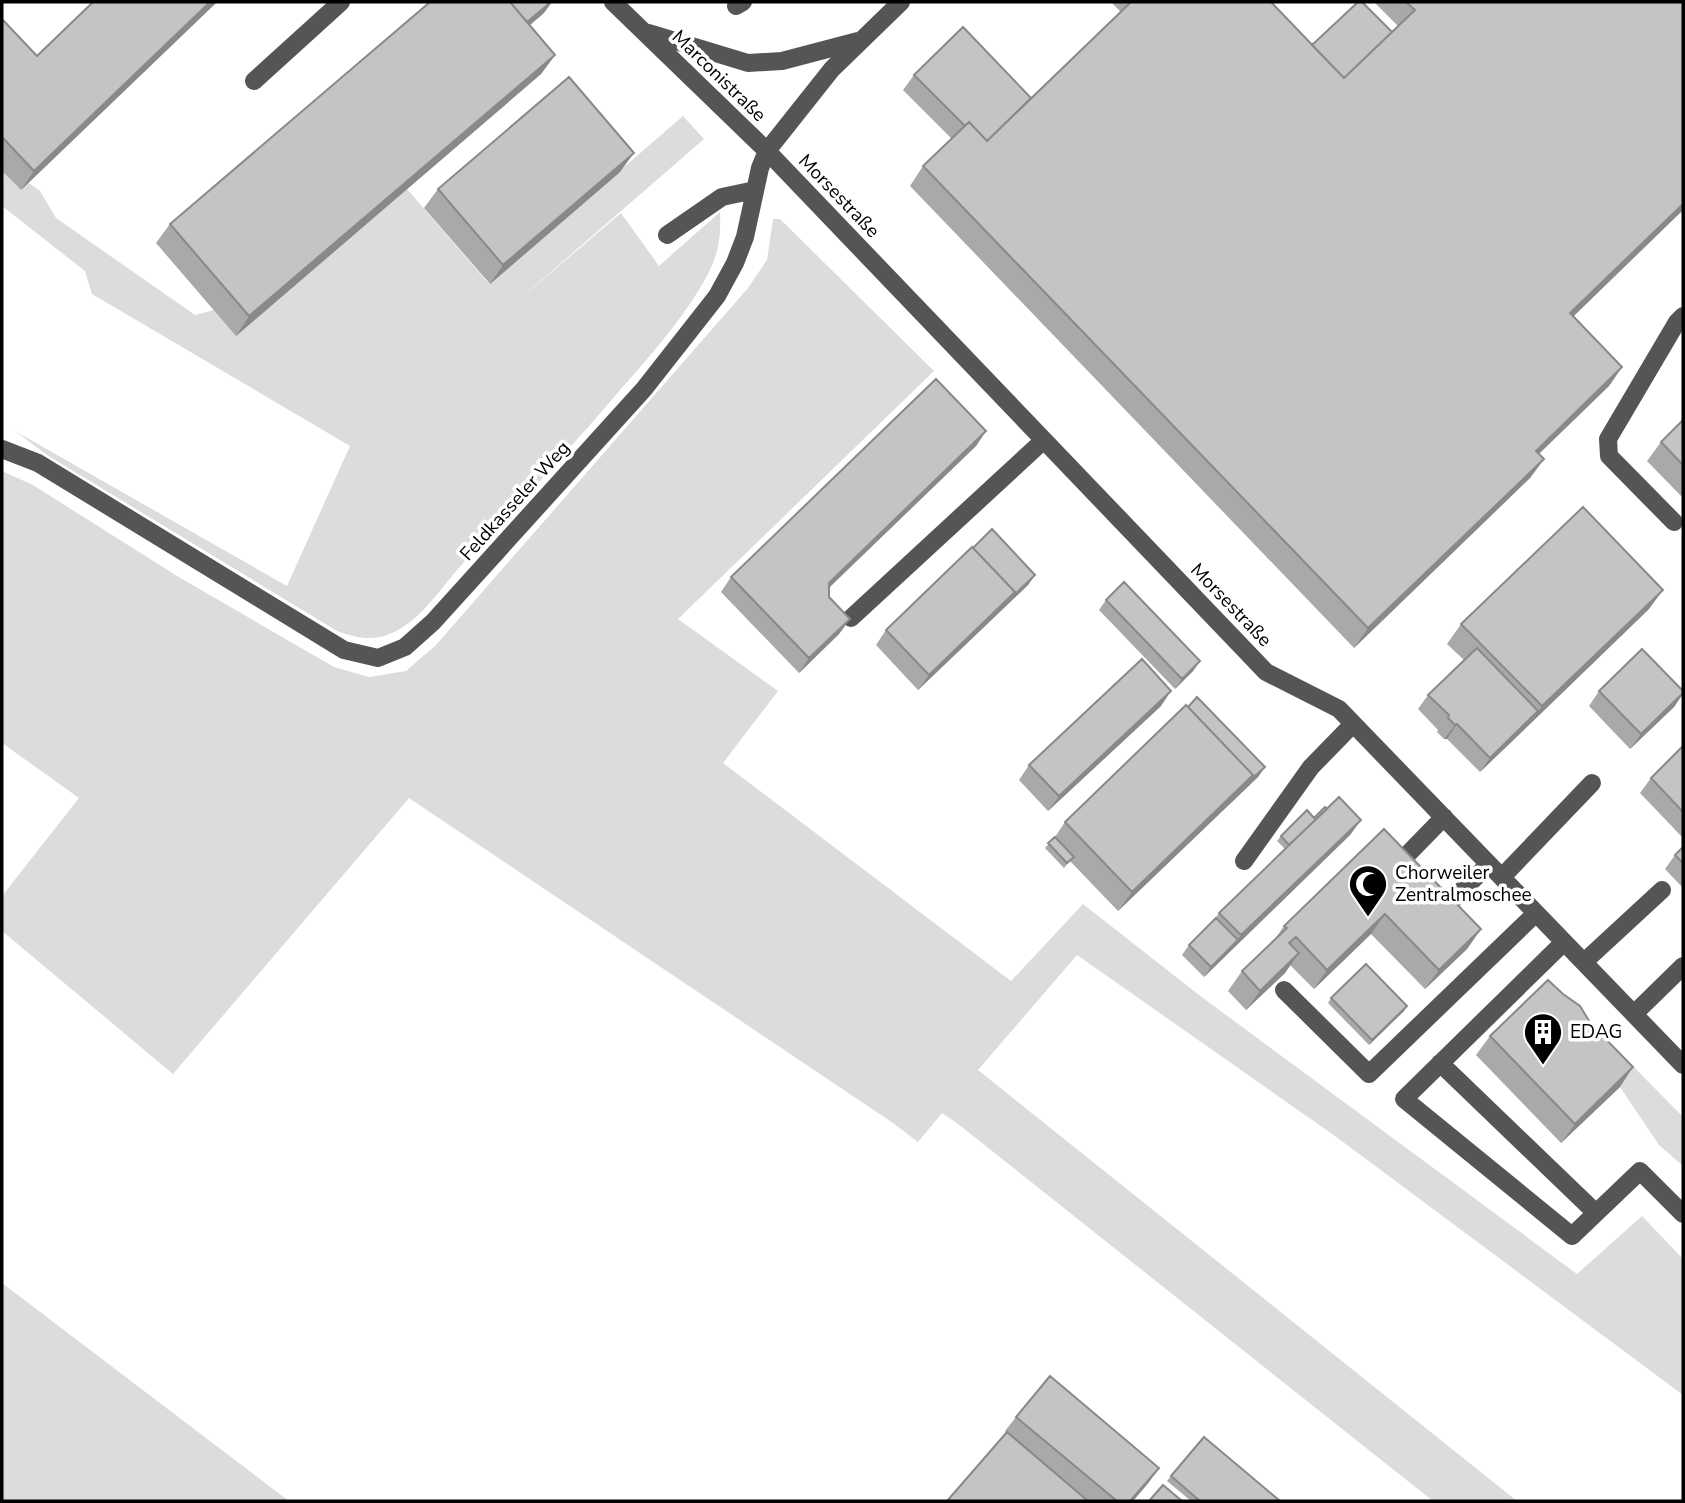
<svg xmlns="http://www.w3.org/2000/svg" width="1685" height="1503" font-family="'Nunito Sans',sans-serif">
<rect width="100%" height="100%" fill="#fff"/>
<!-- green -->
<path fill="#dcdcdc" d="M683,116l21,23 -197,171 114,-97 38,53 61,-54c1,23 -1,41 -12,62 -24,45 -60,84 -93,122 -49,57 -99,112 -151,166 -21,23 -39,53 -66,68 -21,12 -40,9 -61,1l-290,-176 -32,-24 272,155 63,-140 -258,-152 -7,-23 -83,-65v-35l19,19 8,-7 11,8 16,27 139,97 19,-5 22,25 171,-146 82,95z
M773,219h7l154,152 -256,248 100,72 -55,72 288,218 72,-77 116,91 378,279 65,-58 41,43v136l-348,-259 -258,-181 -99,115 539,431h-84l-475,-377 -16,-11 -24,29 -25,-19 -484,-325 -236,276 -171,-143v-35l77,-98 -77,-55v-272l31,14 144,91 157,91 35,10 37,-6 30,-26 312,-357 19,-28z
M1625,1058l58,59v49l-24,-21 -39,-58 -10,-11 12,-12z
M2,1283l287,218h-287z"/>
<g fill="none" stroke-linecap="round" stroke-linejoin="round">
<!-- minor -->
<path stroke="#555" stroke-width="18" d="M613,2l154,149 499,521 73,37 344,356
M736,6l7,-4
M649,33l99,30 34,-2 76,-20
M254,81l87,-79
M667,235l55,-38 33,-7
M2,449l36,14 306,187 34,8 27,-11 28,-25 211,-233 73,-93 18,-33 10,-26 15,-69 7,-17 65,-82 69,-67
M1674,522l-65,-66 -1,-17 69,-117 6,-6
M851,618l193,-178
M1403,859l41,-42
M1244,861l67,-94 42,-43
M1502,877l90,-94
M1446,906l43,-42
M1564,942l-160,157 168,137 68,-65 43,43
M1584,962l78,-72
M1284,990l85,84 167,-161
M1634,1014l49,-48
M1440,1063l156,150"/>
</g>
<!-- wall -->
<path fill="#a9a9a9" d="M217,2l-196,188 -19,-19v-152l35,37z
M1111,2h160l41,43 80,-13 6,-6 -24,-24h309v208l-109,106 48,51 -13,19 -70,68 5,5 -14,19 -176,170 -444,-462 13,-20 29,-27 -49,-49 11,-15 117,23 90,-86z
M544,13l-14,12 25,30 -14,19 -305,262 -80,-93 14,-19z
M620,172l-130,112 -66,-76 14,-19z
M1683,420v78l-36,-37 14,-19z
M986,431l-10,15 -147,142v9l21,22 -11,15 -40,39 -78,-81 10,-15z
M1035,575l-7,10 -110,105 -42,-45 10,-15z
M1106,600l94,61 -7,10 -18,18 -76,-79z
M1649,609l-169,163 -33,-33h-3l-7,-7 1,-2 -20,-21 10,-14 36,-35 -17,-16 14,-20z
M1599,691l84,3 -9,13 -44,42 -41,-43z
M1161,706l-113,105 -29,-31 10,-15z
M1683,746v92l-43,-45 11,-15z
M1265,767l-7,10 -140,134 -48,-50 -6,7 -19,-20 10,-11 10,-15z
M1327,809l34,11 -11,15 -146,142 -22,-22 7,-10 25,-25 5,-7 66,-64 -8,-8 4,-5 33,-18z
M1384,829l97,100 -14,20 -42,40 -54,-55 -57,55 -24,-24 -5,8 -39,37 -18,-19 14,-20 33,-32 9,-13z
M1683,847v41l-18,-19 10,-14z
M1331,998l73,13 -35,34 -41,-42z
M1490,1036l130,51 -59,56 -85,-88z
M1016,1417l143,51 -10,14 -16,19h-44l-84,-70z
M1171,1476l109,25h-89l-24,-20z"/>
<!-- shaded-wall -->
<path fill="#898989" d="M210,2h7l-196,188 13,-19z
M551,2h1l-8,11 -31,26 11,-14z
M555,55l-14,19 -305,262 13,-20z
M634,153l-14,19 -130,112 13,-19z
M1683,204v6l-126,122 13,-19z
M1622,367l-13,19 -87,84 14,-19z
M986,431l-10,15 -158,152 11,-15z
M1544,459l-14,19 -176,170 14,-20z
M1035,575l-7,10 -23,22 7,-10z
M1663,590l-14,19 -121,117 14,-20z
M1015,592l-10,15 -87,83 11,-15z
M850,619l-11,15 -40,39 10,-15z
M1200,661l-7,10 -18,18 7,-10z
M1171,691l-10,15 -113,105 11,-15z
M1683,693l-9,14 -44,42 11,-15z
M1538,711l-10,15 -48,46 10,-14z
M1457,724l-10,15h-3l11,-14z
M1265,767l-7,10 -140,134 14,-19 121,-117z
M1361,820l-11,15 -146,142 7,-10 25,-25 5,-7z
M1385,914l-14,20 -57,55 13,-19z
M1481,929l-14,20 -42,40 14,-19z
M1299,953l-14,20 -39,37 14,-19z
M1407,1006l-3,5 -35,34 3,-5z
M1633,1067l-13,20 -59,56 14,-19z
M1159,1468l-10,14 -16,19h-3z"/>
<!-- building -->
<path fill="#c4c4c4" stroke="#898989" stroke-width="2" d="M93,2h117l-176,169 -32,-34v-118l35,37z
M430,2h80l45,53 -306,261 -79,-92z
M510,2h41l-24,20z
M1131,2h140l73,76 71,-68 -9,-8h277v202l-113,109 52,54 -86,84 8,8 -176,169 -445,-462 46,-44 18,19z
M1358,2h4l30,30 -48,46 -32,-33z
M963,27l68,71 -44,43 -18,-19 -4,4 -51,-51z
M569,77l65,76 -131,112 -65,-76z
M936,379l50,52 -157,152v14l21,22 -41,39 -78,-81z
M1683,420v45l-22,-23z
M1583,507l80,83 -121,116 -81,-82z
M992,529l43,46 -23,22 3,-5 -42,-44z
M972,547l43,45 -86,83 -43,-45z
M1124,582l76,79 -18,18 -76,-79z
M1477,648l61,63 -48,47 -33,-34 -2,1 -7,-7 1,-3 -21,-20z
M1642,649l41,42v2l-42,41 -42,-43z
M1142,659l29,32 -112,105 -30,-31z
M1197,697l68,70 -19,17 7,-9 -65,-68z
M1186,705l67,70 -121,117 -67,-70z
M1683,746v66l-32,-34z
M1339,797l22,23 -120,115 -22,-22z
M1325,807l2,2 -38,36 -8,-9 26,-26 7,8z
M1384,829l97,100 -42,41 -54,-56 -58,56 -31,-33 -7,6 10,10 -39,38 -18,-20 45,-43 -3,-2z
M1055,837l19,20 -7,6 -19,-20z
M1683,847v16l-8,-8z
M1216,918l22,22 -27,27 -22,-22z
M1366,964l41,42 -35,34 -41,-42z
M1548,980l15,14 17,12 11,18 42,43 -58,57 -85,-88z
M1050,1376l109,92 -29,33h-13l-101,-84z
M1007,1432l81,69h-141z
M1204,1437l76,64h-80l-29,-25z
M1163,1485l19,16h-33z"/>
<!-- icons -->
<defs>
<g id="mosque-pin" transform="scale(2.0125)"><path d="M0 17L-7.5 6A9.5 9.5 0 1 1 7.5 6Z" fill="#000" stroke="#fff"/><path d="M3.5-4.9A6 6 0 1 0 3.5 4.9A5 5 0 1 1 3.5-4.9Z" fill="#fff"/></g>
<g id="building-pin" transform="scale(2.0125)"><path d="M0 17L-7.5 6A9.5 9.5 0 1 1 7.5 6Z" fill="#000" stroke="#fff"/><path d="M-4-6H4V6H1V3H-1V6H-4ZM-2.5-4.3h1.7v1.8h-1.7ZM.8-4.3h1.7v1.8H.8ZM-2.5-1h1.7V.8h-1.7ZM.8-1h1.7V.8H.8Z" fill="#fff"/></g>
</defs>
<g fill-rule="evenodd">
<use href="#mosque-pin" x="1368" y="884"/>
<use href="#building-pin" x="1543" y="1032"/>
</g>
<g text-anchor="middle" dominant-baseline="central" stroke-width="7" stroke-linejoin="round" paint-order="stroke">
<!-- street labels -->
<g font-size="19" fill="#000" stroke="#fff">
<text transform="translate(719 76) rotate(44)">Marconistraße</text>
<text transform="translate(839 196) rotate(46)">Morsestraße</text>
<text transform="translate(515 501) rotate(-48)">Feldkasseler Weg</text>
<text transform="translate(1231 605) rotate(46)">Morsestraße</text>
</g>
<!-- poi labels -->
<g font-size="19" fill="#000" stroke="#fff" text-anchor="start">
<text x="1395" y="873">Chorweiler<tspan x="1395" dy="22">Zentralmoschee</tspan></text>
<text x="1570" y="1032">EDAG</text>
</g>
</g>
<!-- border -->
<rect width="1685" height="1503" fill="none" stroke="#000000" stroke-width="7"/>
</svg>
